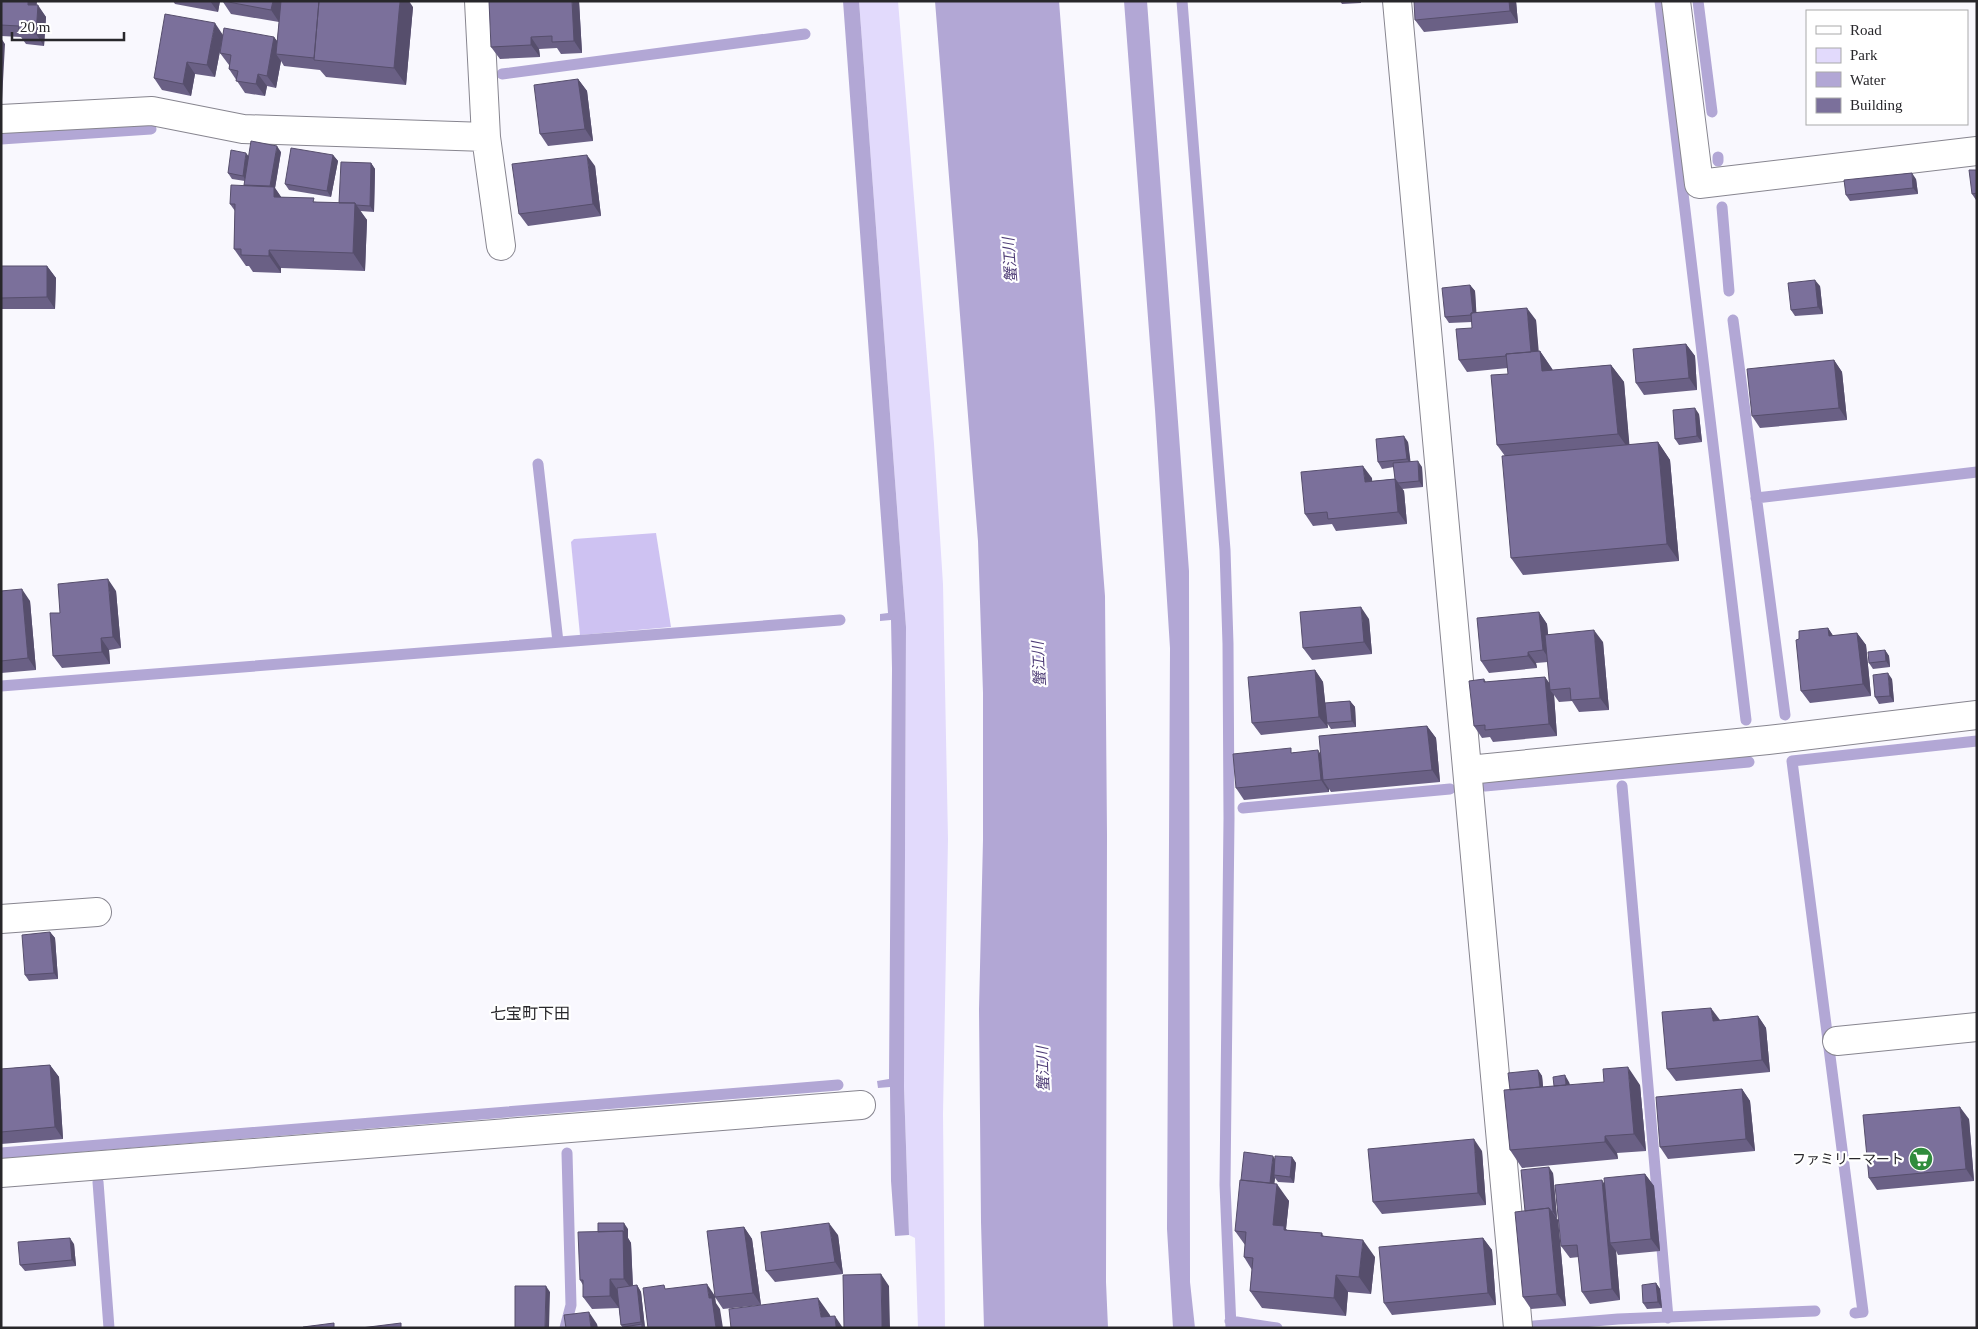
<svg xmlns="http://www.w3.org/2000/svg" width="1978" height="1329" font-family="'Times New Roman','Noto Sans JP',serif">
<rect width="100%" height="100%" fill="#f9f8fe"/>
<!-- green -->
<path fill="#e2dafc" d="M859,1h39l36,443 9,140 5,255 -5,275 2,214h-27l-3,-90 -6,-3 -5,-148 2,-460z"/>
<!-- forest -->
<path fill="#cec2f2" d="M656,533l15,94 -91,8 -9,-93 3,-3z"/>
<!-- water -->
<path fill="#b2a7d5" d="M843,1h16l47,626 -2,460 5,148 -14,1 -4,-55 -1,-94 -12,1 -1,-7 12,-2 3,-410 -1,-49 -11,1v-7l8,-1z
M935,1h124l46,595 2,239 -1,447 2,46h-124l-3,-106 -2,-213 4,-169v-147l-5,-152z
M1124,1h23l42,570 1,711 5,46h-22l-6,-99 3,-581 -15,-238z"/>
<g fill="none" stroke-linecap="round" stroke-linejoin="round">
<!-- stream -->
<path stroke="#b2a7d5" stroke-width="11" d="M1182,1l43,549 3,94 1,174 -4,367 6,143
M1660,1l86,719
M1698,1l14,111
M502,74l303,-40
M1,139l150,-10
M1718,157v4
M1722,207l7,84
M1733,320l52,395
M538,464l20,178
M1756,498l221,-26
M1,686l839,-66
M1485,786l264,-24
M1622,786l46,532
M1243,808l207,-19
M1,1153l837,-68
M98,1182l11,146
M1855,1313l8,-1 -71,-551 185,-20
M1230,1321l47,7
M1534,1326l84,-7 197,-8
M565,1328l6,-23 -4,-152"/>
<!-- minor casing -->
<g stroke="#87858f" stroke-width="30">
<path id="minor" d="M479,1l7,136 15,109
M1397,1l121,1327
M1676,1l23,183 278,-33
M1,119l151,-8 91,18 243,8
M1468,770l300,-30 209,-25
M1,919l96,-7
M1837,1041l140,-14
M1,1173l860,-68"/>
</g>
<!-- minor -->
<use href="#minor" stroke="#fff" stroke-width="28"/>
</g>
<!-- wall -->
<path fill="#6a6085" d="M1,1l36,4 9,12 -2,29 -18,-2 -5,-7 -20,-1z
M173,1h47l-2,11 -43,-8z
M579,1l3,52 -21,1 -4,-6 -18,1 1,8 -40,2 -9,-12z
M1340,1h21v2l-19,1z
M1516,1l2,22 -94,9 -9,-12z
M223,2l190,5 -7,78 -80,-8 -6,-7 -36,-4 -3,-5 -5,27 -9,-2 -2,10 -20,-3 -16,-24v-4l-9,-12 1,-7 -6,31 -20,-3 -4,22 -29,-6 -8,-12 69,-43 51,2 3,4 2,-19 -48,-8z
M578,79l9,12 6,50 -45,5 -8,-12z
M281,152l-6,36 6,9 36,5 22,1 32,-40 4,6 -1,43 -14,-1 7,9 -2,51 -84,-3v5l-28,-1 -4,-6h-3l-12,-17 1,-38 -5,-7 14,-19 1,-4 -13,-2 -4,-6 21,-17z
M333,155l5,6 -7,36 -42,-7 -4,-6z
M595,166l6,50 -73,10 -9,-12z
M1977,170v30h-1l-4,-6z
M1916,179l2,15 -68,7 -4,-6z
M1,266h46l9,12 -1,31h-54z
M1470,285l5,6 1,22 60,7 2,32 2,-1 13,19 58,-5 13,17 5,63 29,-3 12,18 9,101 -156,14 -12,-17 -6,-102 -8,-11 11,-71v-6l-41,4 -8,-12 13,-32v-6l-23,1 -4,-6z
M1820,286l3,28 -28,2 -4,-6z
M1686,344l9,12 2,34 -53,5 -8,-12z
M1834,360l8,12 5,48 -87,8 -8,-12z
M1699,414l3,28 -23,3 -4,-6z
M1408,442l2,20 12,5 1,20 -21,2 2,2 3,33 -71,7 -4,-7 -19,2 -8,-12 67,-36v3l23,-2 -1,-12 -12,2 -4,-7z
M1,591l29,10 6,69 -35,3z
M116,591l5,57 -12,2 1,14 -48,4 -9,-12 7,-43z
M1539,612l8,12 1,10 55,8 6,68 -30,2 -7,-11 -13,1 -5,-7 3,41 -64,6 -3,-5 -8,1 -8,-12 10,-47 2,3 59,-5 5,7 -2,-22 -12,1 1,5 -48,5 -8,-12z
M1369,619l3,35 -60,6 -9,-12z
M1828,628l5,8 24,-3 9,12 5,51 -61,7 -9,-12 -2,-52z
M1885,650l4,6 1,11 -17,2 -4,-6z
M1315,670l8,12 2,21 25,-2 5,6 1,20 -25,2 -4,-6 1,5 -67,7 -9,-12z
M1892,679l2,23 -15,2 -4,-7z
M1427,726l9,12 4,44 -109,10 -2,-3v3l-85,8 -8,-12 58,-36 27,3z
M50,932l5,6 3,41 -29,2 -4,-6z
M1758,1016l8,12 4,44 -94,9 -9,-12 53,-49z
M50,1065l9,12 4,62 -62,5v-75z
M1538,1070l4,6 1,11 11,-1 15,-4 1,3h70l6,66 -29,2 1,6 -96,9 -12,-18v-60z
M1742,1089l8,12 5,50 -87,8 -8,-12z
M1969,1119l5,62 -97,9 -8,-12z
M1482,1151l4,54 -104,9 -9,-12z
M1292,1157l4,6 -2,20 -16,-1 -3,-4 -1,5 15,18 -3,28 1,1 35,3 2,4 51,20 -4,37 -23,-2 -2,24 -84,-8 -12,-17 2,-21 -8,-13 1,-12 -10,-14 40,-72z
M1553,1173l4,45h-1l2,2 8,86 -35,3 -8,-12 2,-86z
M1645,1174l9,12 6,65 -42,4 -2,-4 4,49 -30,4 -8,-12 -3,-35 -9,1 -9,-12 44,-62z
M744,1227l8,12 9,66 -38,4 -8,-12z
M628,1229v9l3,5 2,43 4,-1 4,7 4,36h-22l-2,-3 -2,-17 -27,1 -9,-12v-12l-3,-5 18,-48z
M838,1235l5,39 -68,8 -9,-11z
M1483,1238l9,12 4,55 -104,10 -8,-12z
M74,1244l2,22 -51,5 -5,-6z
M1656,1283l4,6 2,19 -15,1 -4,-6z"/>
<!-- shaded-wall -->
<path fill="#564e6c" d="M28,1h9l-1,16 -8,-12z
M210,1h10l-2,11z
M273,1h10l-4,21 -8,-12z
M400,1h9l4,6 -7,78 -12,-17z
M572,1h7l3,52 -8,-12z
M1509,1h7l2,22 -8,-12z
M38,5l8,12 -2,29 -8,-12z
M215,23l8,12 -8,42 -8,-12z
M274,37l9,12 -7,5 5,7 -5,27 -9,-12z
M531,37l8,12 1,8 -9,-12z
M1,38l4,6 -3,56 -1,-1z
M187,62l8,12 -4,22 -8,-12z
M258,74l9,12 -2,10 -9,-12z
M578,79l9,12 6,50 -8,-12z
M277,146l4,6 -6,36 11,16 -17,-10z
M246,153l5,6 -4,23 -4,-6z
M333,155l5,6 -7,36 -4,-6z
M587,155l8,11 6,50 -8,-12z
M371,163l4,6 -1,43 -4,-6z
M1912,173l4,6 2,15 -5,-6z
M355,203l12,17 -2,51 -12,-18z
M269,250l12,18v5l-12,-17z
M47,266l9,12 -1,31 -8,-12z
M1815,280l5,6 3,28 -5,-7z
M1470,285l5,6 2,30 -4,-6z
M1527,308l9,12 4,45 -9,-12z
M1686,344l9,12 2,34 -8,-12z
M1540,351l12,18 2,19 -12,-17z
M1834,360l8,12 5,48 -8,-12z
M1611,365l13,17 6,69 -12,-17z
M1695,408l4,6 3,28 -5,-6z
M1404,436l4,6 3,23 -4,-6z
M1658,442l12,18 9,101 -12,-17z
M1418,461l4,6 1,20 -4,-6z
M1363,466l9,12 1,16 -8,-12z
M1395,479l9,12 3,33 -9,-12z
M108,579l8,12 5,57 -8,-11z
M22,589l8,12 6,69 -8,-12z
M1361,607l8,12 3,35 -8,-12z
M1539,612l8,12 4,38 -8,-12z
M1828,628l8,12 -7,-4z
M1594,630l9,12 6,68 -9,-12z
M1857,633l9,12 5,51 -8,-12z
M101,638l8,12 1,14 -8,-12z
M1885,650l4,6 1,11 -4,-6z
M1528,652l8,11 1,5 -9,-12z
M1315,670l8,12 5,46 -9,-11z
M1888,673l4,6 2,23 -4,-6z
M1545,677l8,12 -3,1 4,5 3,41 -8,-12z
M1350,701l5,6 1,20 -4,-6z
M1427,726l9,12 4,44 -8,-12z
M1318,750l8,12 -3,18 6,9v3l-8,-12z
M50,932l5,6 3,41 -4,-6z
M1711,1008l9,12 1,12 -8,-11z
M1758,1016l8,12 4,44 -8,-12z
M50,1065l9,12 4,62 -8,-12z
M1628,1067l12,18 6,66 -12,-17z
M1538,1070l4,6 2,20 -4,-6z
M1565,1075l4,7 2,11 -5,-6z
M1742,1089l8,12 5,50 -9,-12z
M1960,1107l9,12 5,62 -8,-12z
M1605,1136l12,17 1,6 -13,-17z
M1474,1139l8,12 4,54 -8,-12z
M1273,1156l4,6 -3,13 1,3 -2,20 -4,-6z
M1292,1157l4,6 -2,20 -4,-6z
M1549,1167l4,6 4,45 -4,-6z
M1645,1174l9,12 6,65 -9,-12z
M1602,1180l8,12v51l6,8 4,49 -8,-11z
M1277,1184l12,17 -3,28 11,14 -24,-18z
M1549,1208l9,12 8,86 -9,-12z
M624,1223l4,6v9l3,5 2,48 -9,-12 -1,-48z
M829,1223l9,12 5,39 -8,-12z
M744,1227l8,12 9,66 -8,-12z
M70,1238l4,6 2,22 -4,-6z
M1483,1238l9,12 4,55 -8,-12z
M1363,1240l12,17 -4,37 -12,-17z
M881,1274l8,12 1,42h-8z
M1336,1275l12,17 -2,24 -12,-18z
M610,1279l8,12 1,17 -9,-12z
M1656,1283l4,6 2,19 -4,-6z
M707,1284l8,12 1,7 4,6 3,19h-7l-7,-30z
M637,1285l4,7 4,36 -4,-6z
M546,1286l4,6 -1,36h-4z
M818,1298l12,17 2,13 -11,-11z
M589,1312l8,12 1,4h-7z
M835,1316l8,12h-7z"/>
<!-- building -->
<path fill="#7b709b" stroke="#564e6c" d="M1,1h27v4h10l-2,29 -18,-1 1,-7 -18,-1z
M223,1h50l-2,9z
M281,1h38l-5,57 -38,-4z
M319,1h81l-6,67 -80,-8z
M489,1h83l2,40 -22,1v-6l-21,1v8l-40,2z
M1414,1h95l1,10 -95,9z
M165,14l50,9 -8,42 -20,-3 -4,22 -29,-6z
M224,28l50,9 -7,39 -9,-2 -2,10 -20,-3 2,-10 -9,-2 2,-14 -11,-2z
M578,79l7,50 -45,5 -6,-49z
M251,141l26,5 -7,40 -26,-1z
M291,148l42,7 -6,36 -42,-7z
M231,150l15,3 -3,23 -15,-3z
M587,155l6,49 -74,10 -7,-50z
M341,162l30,1 -1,43 -14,-1 -1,-2h-16z
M1969,170h8v23l-5,1z
M1912,173l1,15 -67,7 -2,-15z
M231,185l43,2v10l40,1 -1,4 42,1 -2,50 -84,-3v6l-28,-1v-6h-7l1,-45h-5z
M1,266h46v31l-46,1z
M1815,280l3,27 -27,3 -3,-27z
M1470,285l3,28h-2v2l-26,2 -3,-29z
M1527,308l4,44 -25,2v2l-47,4 -3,-31 16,-1 -1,-15z
M1686,344l3,34 -53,5 -3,-34z
M1540,351l2,20 69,-6 7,69 -121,11 -6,-70 17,-1 -2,-20z
M1834,360l5,48 -87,8 -5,-47z
M1695,408l2,28 -22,3 -2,-29z
M1404,436l3,23 -29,3 -2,-23z
M1658,442l9,102 -156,14 -9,-102z
M1418,461l1,20 -21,2 -3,-4 -2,-16z
M1363,466l2,16 30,-3 3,33 -70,7 -1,-7 -22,2 -4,-42z
M108,579l5,58 -12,1 1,14 -49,4 -3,-43h10l-2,-29z
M22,589l6,69 -27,3v-70z
M1361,607l3,35 -61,6 -3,-36z
M1539,612l4,38 -15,2v4l-47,5 -4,-43z
M1828,628l1,8 28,-3 6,51 -62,7 -5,-51 3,-1v-8z
M1594,630l6,68 -29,2 -1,-12 -20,2 -5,-55z
M1885,650l1,11 -17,2 -1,-11z
M1315,670l4,47 -67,6 -4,-46z
M1888,673l2,23 -15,1 -2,-22z
M1545,677l4,47 -64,6v-5l-11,1 -5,-45 15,-2v3z
M1350,701l2,20 -25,2 -2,-20z
M1427,726l5,44 -109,10 -4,-44z
M1291,748v5l27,-3 3,30 -85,8 -3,-34z
M50,932l4,41 -29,2 -3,-40z
M1711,1008l2,13 45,-5 4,44 -95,9 -5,-57z
M50,1065l5,62 -54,5v-63z
M1628,1067l6,67 -29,2v6l-95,8 -6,-60 100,-8 -1,-13z
M1538,1070l2,17 -30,3 -2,-17z
M1565,1075l1,10 -12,1 -1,-9z
M1742,1089l4,50 -86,8 -4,-50z
M1960,1107l6,62 -97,9 -6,-63z
M1474,1139l4,54 -105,9 -5,-53z
M1244,1152l29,4 -3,27 -29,-3z
M1275,1156l17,1 -2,20 -16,-2z
M1549,1167l4,45h-1l-3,-4 -24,3 -4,-41z
M1645,1174l6,65 -41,4 -6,-65z
M1240,1180l37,4 -4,41 11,1v4l38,3 -1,3 42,4 -4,37 -23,-2 -2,23 -84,-7 3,-33 -9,-1 2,-25 -11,-1z
M1602,1180l10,109 -30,3 -5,-47 -16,1 -6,-61z
M1549,1208l8,86 -34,3 -8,-85z
M598,1223h26v9l-1,-1 -25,1z
M829,1223l6,39 -69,9 -5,-39z
M744,1227l9,66 -38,4 -8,-66z
M623,1231l1,48h-14v17l-27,1v-17h-3l-2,-48z
M70,1238l2,22 -52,5 -2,-23z
M1483,1238l5,55 -104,10 -5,-56z
M881,1274l1,54h-38l-1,-53z
M1656,1283l2,19 -15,1 -1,-18z
M707,1284l2,14h3l4,30h-68l-5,-40 21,-3 1,4z
M637,1285l4,37 -20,3 -4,-37z
M515,1286h31l-1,42h-30z
M818,1298l3,19 14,-1 1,12h-105l-2,-19z
M589,1312l2,16h-25l-2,-13z
M334,1323v5h-31v-1z
M401,1323v5h-40z
M642,1324v4h-18v-1z"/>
<!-- icons -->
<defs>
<g id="supermarket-disc" transform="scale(1.25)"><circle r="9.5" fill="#308c3d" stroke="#fff"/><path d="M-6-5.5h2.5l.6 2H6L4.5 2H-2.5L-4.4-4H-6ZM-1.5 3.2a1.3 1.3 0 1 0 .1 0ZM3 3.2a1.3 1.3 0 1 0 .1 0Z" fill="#fff"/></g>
</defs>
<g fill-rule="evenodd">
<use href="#supermarket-disc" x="1921" y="1159"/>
</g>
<g text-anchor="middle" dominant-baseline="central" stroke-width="4.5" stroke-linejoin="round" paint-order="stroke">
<!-- poi labels -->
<g font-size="14" fill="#28272b" stroke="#fff" text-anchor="end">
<text x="1904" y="1159">ファミリーマート</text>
</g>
<!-- water labels -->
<g font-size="15" font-style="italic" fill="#4f3d77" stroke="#fff">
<text transform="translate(1010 260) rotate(-94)">蟹江川</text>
<text transform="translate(1039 664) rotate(-93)">蟹江川</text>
<text transform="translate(1043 1069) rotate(-92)">蟹江川</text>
</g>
<!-- quarter labels -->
<g font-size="16" fill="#28272b" stroke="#fff">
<text x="530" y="1013">七宝町下田</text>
</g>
</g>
<!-- border -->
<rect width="1978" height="1329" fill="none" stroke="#28272b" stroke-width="5"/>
<!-- legend -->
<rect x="1806" y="10" width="162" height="115" fill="#ffffff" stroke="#a9a9aa"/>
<rect x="1816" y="26" width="25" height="8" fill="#ffffff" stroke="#a9a9aa"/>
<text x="1850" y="35" font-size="15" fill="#28272b">Road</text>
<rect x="1816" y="48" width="25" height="15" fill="#e2dafc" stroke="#a9a9aa"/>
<text x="1850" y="60" font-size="15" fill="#28272b">Park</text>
<rect x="1816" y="72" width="25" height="15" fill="#b2a7d5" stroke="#a9a9aa"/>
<text x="1850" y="85" font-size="15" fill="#28272b">Water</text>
<rect x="1816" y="98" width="25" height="15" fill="#7b709b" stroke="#a9a9aa"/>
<text x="1850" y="110" font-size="15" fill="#28272b">Building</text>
<!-- scale -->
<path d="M12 32v8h112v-8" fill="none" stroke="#28272b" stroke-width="2.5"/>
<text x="20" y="32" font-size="15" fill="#28272b" stroke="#ffffff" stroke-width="4" paint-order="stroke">20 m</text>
</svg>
